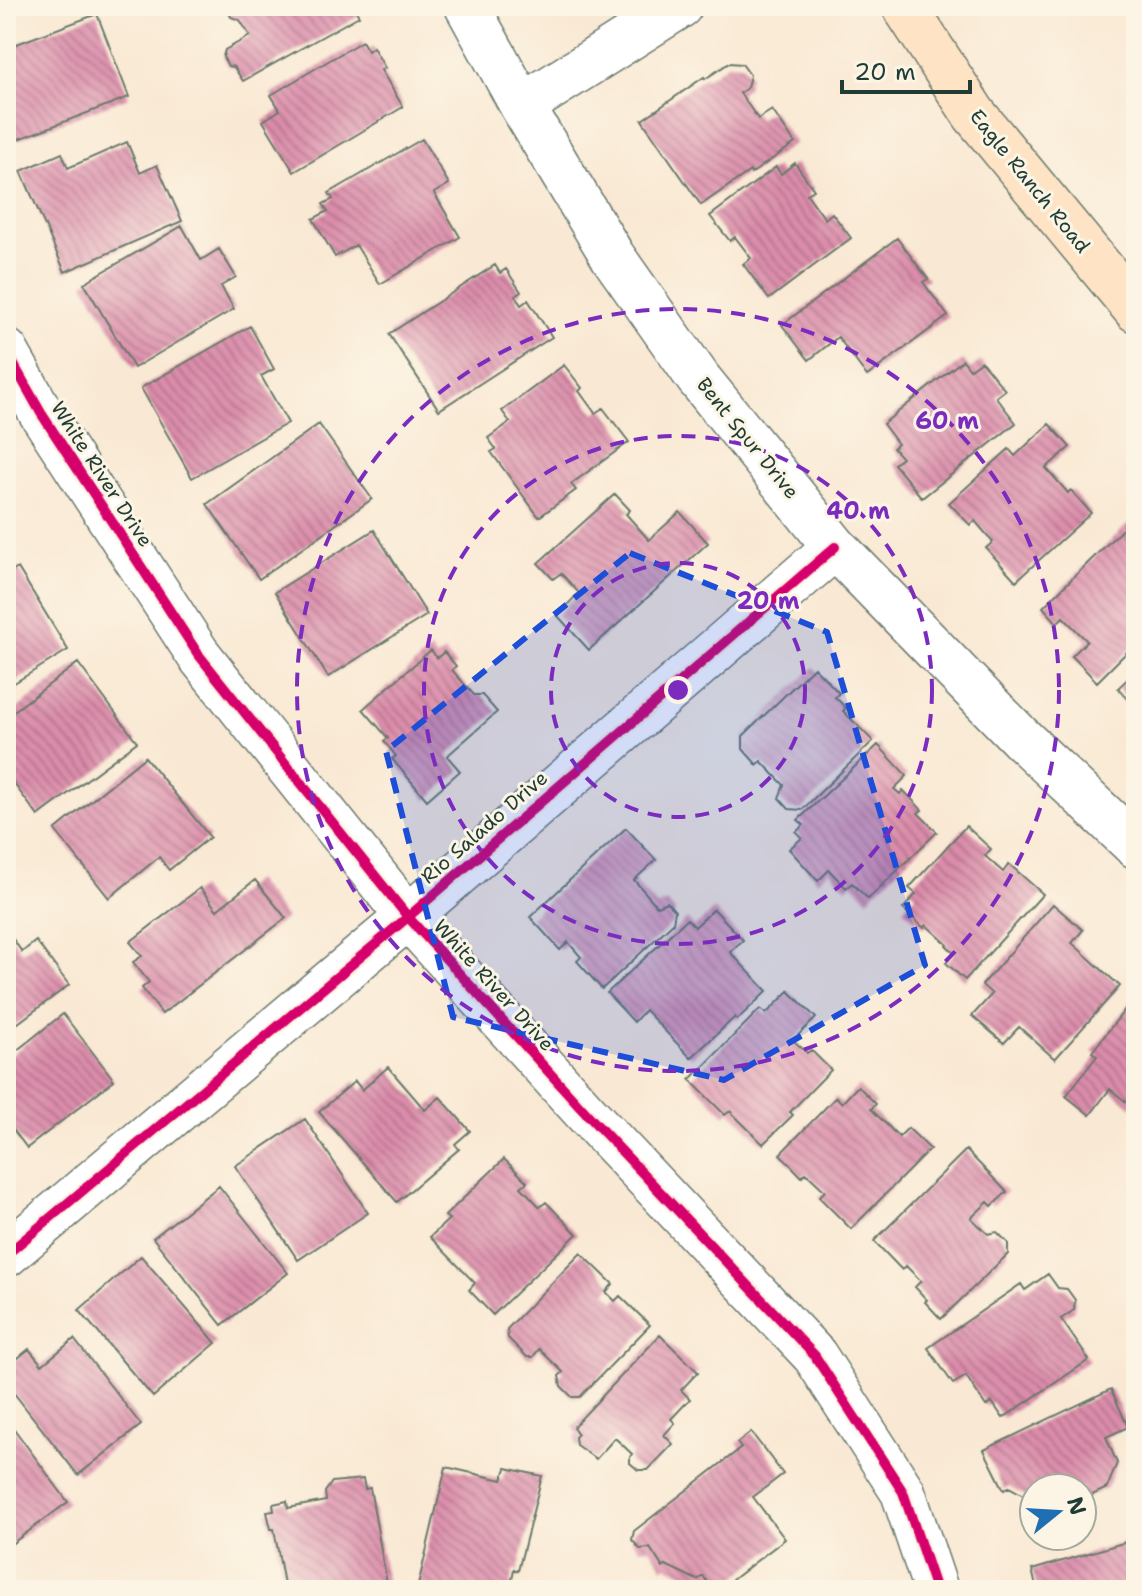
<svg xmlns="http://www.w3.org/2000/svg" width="1142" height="1596" font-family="'Shantell Sans',sans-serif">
<defs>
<pattern id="building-back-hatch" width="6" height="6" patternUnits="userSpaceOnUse" patternTransform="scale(2)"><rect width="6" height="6" fill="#db8caa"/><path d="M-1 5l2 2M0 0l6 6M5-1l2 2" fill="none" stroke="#b1748b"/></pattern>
</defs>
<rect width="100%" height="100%" fill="#fcf5e5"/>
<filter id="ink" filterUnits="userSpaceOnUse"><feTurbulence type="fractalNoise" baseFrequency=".0125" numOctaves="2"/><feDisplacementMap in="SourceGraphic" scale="16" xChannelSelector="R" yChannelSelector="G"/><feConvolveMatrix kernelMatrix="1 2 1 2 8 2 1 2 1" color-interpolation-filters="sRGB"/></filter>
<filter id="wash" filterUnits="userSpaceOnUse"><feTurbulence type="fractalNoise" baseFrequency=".006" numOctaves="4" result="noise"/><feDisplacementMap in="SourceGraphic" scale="32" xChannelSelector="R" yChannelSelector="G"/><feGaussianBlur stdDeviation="1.8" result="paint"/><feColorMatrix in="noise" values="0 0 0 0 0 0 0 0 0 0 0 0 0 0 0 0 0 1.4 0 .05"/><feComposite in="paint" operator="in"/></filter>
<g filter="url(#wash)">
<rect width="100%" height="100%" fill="#f9e9d4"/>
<g id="blocks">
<!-- building -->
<path fill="url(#building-back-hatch)" d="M226,6h127l6,10 -116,65 -9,-14 -6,-1 -5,-9 2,-7 25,-14 -10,-16 -9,-3z
M97,14l32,83 -123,47v-96z
M362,41l6,10 5,-4 12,21 -4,2 22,37 -109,65 -31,-51 17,-11 -9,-15z
M729,63l13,1 8,11 -3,13 -7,5 18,26 14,-9 23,33 -44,31 -1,-3 -49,34 -59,-85 62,-43 1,2z
M422,139l27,45 -15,9 26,44 -80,47 -24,-39 -21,12 -22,-38 15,-8 -5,-7 10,-5 -4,-6z
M127,142l13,31 17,-8 25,56 -117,51 -44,-101 41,-18 6,15z
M795,163l19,27 -7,4 18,25 7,-6 19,25 -82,61 -26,-35 8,-6 -16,-21 -5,4 -20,-25 66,-49 5,7z
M182,226l19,34 18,-11 17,28 -15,9 13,23 -100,59 -50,-85z
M897,238l31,41 -5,3 25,34 -81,60 -29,-39 -29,23 -27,-35z
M495,265l5,8 6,-4 15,23 -6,4 6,9 7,-5 24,37 -113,73 -50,-76z
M250,326l24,43 -13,7 27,47 -96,55 -51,-90z
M963,360l7,9 11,-8 24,29 -9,7 20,26 -94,75 -28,-34 8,-6 -9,-10 5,-4 -15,-20z
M564,365l18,23 -3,3 16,22 8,-5 26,34 -58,42 5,6 -37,27 -48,-65 5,-3 -8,-11 22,-16 -8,-11z
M319,424l53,75 -113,80 -52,-75z
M1049,424l21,23 -24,21 22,25 3,-3 20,23 -75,68 -30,-33 7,-6 -18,-21 -5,4 -21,-22 60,-54 6,7z
M615,494l15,16 -4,4 23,26 31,-28 28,31 -119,107 -32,-35 22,-22 -18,-20 -8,6 -15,-16z
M1136,516v127l-39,39 -25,-26 15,-15 -24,-24 -6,6 -14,-16z
M374,530l53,85 -99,62 -53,-85z
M18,568l50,82 -62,38v-113z
M431,650l6,8 7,-6 12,14 -4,4 22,25h8l15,17 -50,44 13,15 -33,29 -35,-41 4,-3 -12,-15 4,-3 -25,-29z
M78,663l59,79 -99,74 -32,-43v-56z
M814,667l25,26 -4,4 11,11 -3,3 30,30 -71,69 -13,-1 -10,-11 5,-13 -23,-24 -4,4 -14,-16v-13z
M1136,671v37l-18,-20z
M878,745l29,31 -13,13 6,5 3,-4 19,20 -4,3 19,19 -69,67 -16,-16 -6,5 -17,-18 -11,11 -29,-32 13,-11 -6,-6 8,-7 -6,-5z
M145,757l65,80 -41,33 -10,-13 -50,41 -54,-68z
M966,826l25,23 -6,7 18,16 6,-8 34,30 -78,86 -19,-17 8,-10 -8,-8 1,-1 -21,-19 -2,3 -21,-19 13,-15 -7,-6z
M626,828l30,32 -22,20 23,26 10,-4 8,9 -2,12 -71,66 -25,-28 4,-4 -13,-15 -8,8 -30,-33z
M255,880l31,38 -124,96 -20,-26 7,-6 -16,-20 9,-6 -12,-14 70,-54 17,22z
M1053,904l30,26 -11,13 48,43 -65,73 -36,-32 -15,16 -32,-27 20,-22 -10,-9z
M714,909l29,31 -13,12 37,39 -30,29 -2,-3 -44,41 -46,-48 -11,12 -27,-29 80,-74 8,8z
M6,929l16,23 14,-11 33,44 -63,47z
M789,991l27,27 -23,22 14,13 4,-3 20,20 -41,42 3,3 -30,29 -33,-33 -5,4 -35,-35 70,-71 6,5z
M1136,995v115l-26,-21 -20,26 -24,-19 31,-40 -5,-4z
M63,1014l51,66 -87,68 -21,-28v-61z
M388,1067l37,43 15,-13 30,34 -15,13 4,5 -62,53 -78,-90 36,-31 7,9z
M858,1086l18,18 -5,5 28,28 9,-9 22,21 -79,80 -32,-32 6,-6 -19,-18 -4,4 -22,-23 56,-57 6,6z
M305,1119l63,94 -70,47 -63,-94z
M966,1150l41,42 -15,14 -4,-4 -17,16 17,16 9,-2 11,11v11l-67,65 -16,-17 2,-2 -12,-13 6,-6 -15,-15 -4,4 -28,-29z
M504,1159l23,23 -6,5 19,20 6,-5 31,32 -84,81 -24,-25 6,-7 -45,-46 19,-18 -4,-3z
M219,1186l69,87 -66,52 -69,-87z
M581,1253l32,31 -7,8 9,9 5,-5 30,29 -70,72h-8l-11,-11 -2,-10 4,-4 -24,-23 -6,8h-6l-19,-19 -1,-9z
M141,1256l75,87 -63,54 -74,-87z
M1048,1274l10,14 9,1 8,11 -1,10 -13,9 28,41 -86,58 -11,-16 -6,4 -20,-30 -13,8 -25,-36 93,-64 4,6z
M660,1335l38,37 -17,18 9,9 -19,20 4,4 -11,12 9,9 -25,26h-10l-8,-7v-6l2,-3 -17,-16 -19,21 -20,-14 -1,-8 3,-3 -5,-7z
M74,1339l67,86 -63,50 -72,-92v-15l23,-19 13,16z
M1111,1389l17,38 -22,10 11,26 -10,25 -25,12v-12h-48v13l-25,-14 -5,3 -20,-40z
M6,1418l62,84 -62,46z
M751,1432l32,42 -30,23 32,42 -66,51h-6l-10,-14 -6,4 -31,-15 -3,3 -13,-20 -10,1 -8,-9 2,-9 107,-83 -4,-5z
M446,1467l56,13 4,-12 36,8 -24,95 -4,-2 -4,21h-93z
M363,1479l2,10 5,-1 18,101 -103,1 -11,-61h-3l-4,-17 7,-1 -1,-7 14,-3 1,7 38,-7 -1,-9 7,-10z
M1136,1539v51h-99l-5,-20z"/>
</g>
</g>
<g filter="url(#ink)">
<use href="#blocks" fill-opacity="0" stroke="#6b796c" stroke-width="2"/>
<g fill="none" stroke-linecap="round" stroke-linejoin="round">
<!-- street casing -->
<g stroke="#6b796c" stroke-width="47">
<path id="street" d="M467,6l55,100 91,151 85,121 137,169 185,190 116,109
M522,106l158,-100
M6,351l35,62 157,241 210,263 189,208 218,231 88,136 33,98
M6,1255l402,-338 427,-370"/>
</g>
<!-- secondary casing -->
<g stroke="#6b796c" stroke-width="47">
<path id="secondary" d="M904,6l70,108 162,196"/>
</g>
<!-- street -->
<use href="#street" stroke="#fff" stroke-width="44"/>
<!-- secondary -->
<use href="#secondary" stroke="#fee4c5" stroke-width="44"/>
<!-- cycleway casing -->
<g stroke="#fcf5e5" stroke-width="15">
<path id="cycleway" d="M6,351l35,62 157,241 210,263 189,208 218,231 88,136 33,98
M6,1255l402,-338 427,-370"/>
</g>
<!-- cycleway -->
<use href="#cycleway" stroke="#d6006c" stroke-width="10"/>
</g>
</g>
<!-- marked area -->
<path fill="#1d4ed8" fill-opacity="0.2" stroke="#1d4ed8" stroke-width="6" stroke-dasharray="16 10" stroke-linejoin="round" d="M630,553l197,79 98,333 -201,115 -271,-63 -67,-266z"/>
<!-- distance rings -->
<g fill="none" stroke="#7b2cbf" stroke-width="4" stroke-dasharray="14 10">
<circle cx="678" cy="690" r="127"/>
<circle cx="678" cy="690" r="254"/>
<circle cx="678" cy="690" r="381"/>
</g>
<g text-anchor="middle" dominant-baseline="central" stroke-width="6" stroke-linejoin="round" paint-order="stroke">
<!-- street labels -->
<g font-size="20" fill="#1f3d34" stroke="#fcf5e5">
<text transform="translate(1030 181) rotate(51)">Eagle Ranch Road</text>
<text transform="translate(748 438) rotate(51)">Bent Spur Drive</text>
<text transform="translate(102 474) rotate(57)">White River Drive</text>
<text transform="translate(484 827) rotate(-41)">Rio Salado Drive</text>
<text transform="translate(494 985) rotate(48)">White River Drive</text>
</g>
</g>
<circle cx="678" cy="690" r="12" fill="#7b2cbf" stroke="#fcf5e5" stroke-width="4"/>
<g font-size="24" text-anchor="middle" font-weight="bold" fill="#7b2cbf" stroke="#fcf5e5" stroke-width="6" stroke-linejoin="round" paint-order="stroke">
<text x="947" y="429">60 m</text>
<text x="858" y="519">40 m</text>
<text x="768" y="609">20 m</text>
</g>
<!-- margin -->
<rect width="1142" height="1596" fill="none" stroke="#fcf5e5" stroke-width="32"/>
<!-- north arrow -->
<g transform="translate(1058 1512) rotate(72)"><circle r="38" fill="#fcf5e5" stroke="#a4ab9e" stroke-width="2"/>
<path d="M0-6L14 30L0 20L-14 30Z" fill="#1f6fb2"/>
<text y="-12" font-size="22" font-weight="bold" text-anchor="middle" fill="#1f3d34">N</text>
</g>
<!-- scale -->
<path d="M842 80v12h128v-12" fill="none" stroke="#1f3d34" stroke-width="4"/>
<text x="854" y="80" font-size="24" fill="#1f3d34" stroke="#fcf5e5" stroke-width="6" paint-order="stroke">20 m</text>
</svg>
